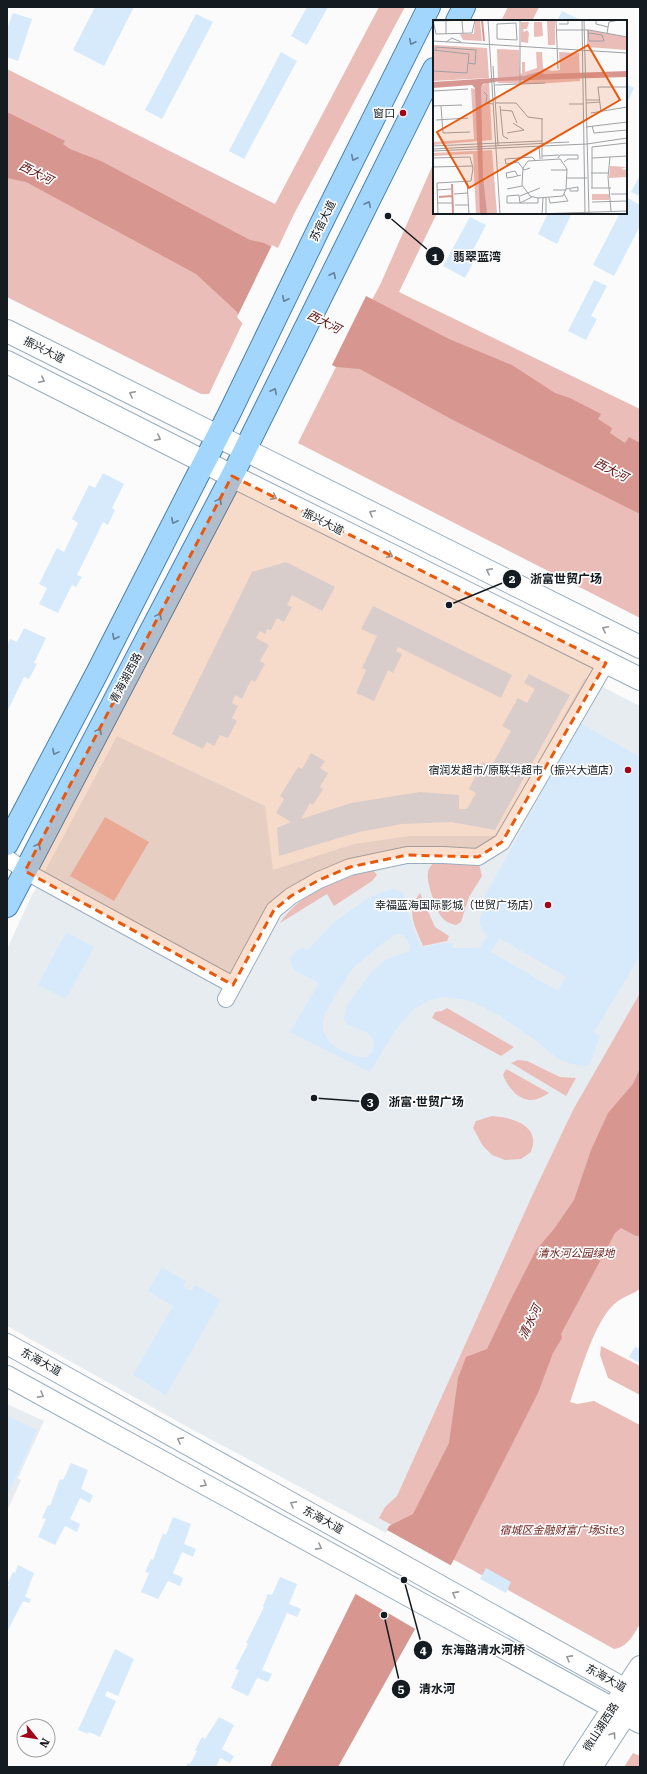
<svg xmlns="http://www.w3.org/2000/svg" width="647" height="1774" font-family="'Roboto Serif','Noto Sans SC',serif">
<rect width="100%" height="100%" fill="#fbfbfb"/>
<!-- built -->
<path fill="#e7ecf1" d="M585,678l55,28v361l-227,447 -24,12 -3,7 -202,-108 -177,-99v-377l24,-52 86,-161 148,70 8,64 81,-26 56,-8h87z
M7,1404l37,17 -26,57 3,2 -14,31z"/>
<!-- green -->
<path fill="#ebbdb8" d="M379,7h26l-111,207 -85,180h-8l-194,-97v-228l268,135z
M508,7h31l-7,14h-31z
M434,162v51h3l-38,79 241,117v209l-342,-175 38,-76 45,-84z
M105,817l44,25 -35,59 -44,-25z
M434,862l45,2 3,12 -13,21 -8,25 -5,3c-6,-1 -12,-4 -16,-10 -4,-7 -14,-33 -12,-42 0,-4 3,-7 6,-11z
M367,870h6l4,5 -5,6 -38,25 -7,-12 -47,29c20,-30 54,-42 87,-53z
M420,893l15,34 14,9 -2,5 -24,5c-8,-20 -18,-33 -3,-53z
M640,993v296c-7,5 -15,7 -22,12 -23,16 -38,73 -48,101l7,2 17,-3 46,24v199c-7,11 -12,23 -26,25l-235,-131 6,-11 12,-11 135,-300 41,-86z
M447,1008l67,39 -13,9 -69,-38 3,-6 7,-1z
M518,1060l9,1 33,16 16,1 -10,18 -55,-33z
M506,1069l43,24c-4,2 -8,5 -12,6 -16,5 -29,-11 -34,-24z
M492,1116c14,1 39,6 41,23 1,4 -1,9 -2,13l-10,7 -16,1 -13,-5 -9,-9 -10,-18 3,-7z
M601,1346l39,20v29l-32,-17 -8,-23z
M633,1753l7,3v11h-16z"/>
<!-- water -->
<path fill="#d79790" d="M7,112l58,29 -2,3 7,5 31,12 149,79 14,3 185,96 63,26 43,28 15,5 31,16 -3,5 14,9 -2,5 15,10 4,-6 11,6v71l-189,-95 -91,-50 -24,-2 -92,-45 -8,-11 -40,-37 -170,-92 -19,-4z
M640,1068v168h-4l-15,-8 -6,5 -54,101 1,4 -9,15 -15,40 -85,168 -115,206h-68l119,-241 24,-12 36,-71 9,-65 8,-21 21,-8 21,-44 28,-55 18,-21 20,-29 17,-50 17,-37 25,-29z"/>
<!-- pier -->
<path fill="#fbfbfb" d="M272,245l95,49 -36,73 -88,-43 -6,-7z
M387,1530l65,36 -35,64 -63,-37z"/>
<!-- building -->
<path fill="#d6eafc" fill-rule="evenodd" d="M95,7h39l-30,59 -31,-16z
M307,7h21l-21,38 -16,-9z
M562,11l21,10h-26z
M13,13l19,6 -14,42 -11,-4v-28z
M196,14l17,8 -51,97 -17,-9z
M281,52l16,9 -53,98 -15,-8z
M626,84l8,4 -8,17z
M640,175v21l-9,-4z
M628,198l12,7v21l-26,50 -21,-11 27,-52h6v-11z
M548,213h24l-15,31 -19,-10z
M470,217l16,8 -17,33 5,3 -9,17 -22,-12z
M594,280l13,6 -16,30 6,3 -11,21 -18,-9z
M103,473l21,11 -12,24 3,2 -7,15 -5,-3 -26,53 5,2 -6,10 -4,-2 -14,28 -19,-9 8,-16 -8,-4 18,-36 7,4 14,-29 -6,-4 17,-34 6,3z
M286,562l49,25 -13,24 -30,-16 -5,10 5,2 -8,15 -7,-4 -6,12 -4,-1 -2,5 -5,-3 -4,7 13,7 -9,16 5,3 -10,18 -4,-2 -9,19 -7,-4 -3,8 6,3 -6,12 5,3 -9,17 -8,-3 -6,11 -7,-4 -4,7 -31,-15 80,-162z
M373,606l139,69 -11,23 -103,-51 -2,4 6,3 -9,19 -5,-3 -14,31 -18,-8 10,-23 -4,-2 15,-32 -16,-7z
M24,628l22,10 -12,25 3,1 -8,15 -5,-2 -17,35v-66l3,-7 7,3z
M529,674l41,21 -75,135 -44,-8 -49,2 -43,8 -80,24 -2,-28 14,-6 -15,-9 8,-14 -4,-3 18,-29 4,2 9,-16 14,8 -5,7 8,5 -8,14 3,2 -10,16 -3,-2 -9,16 50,-16 69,-11 39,3v14h8l9,-16 -7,-4 14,-27 8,5 20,-36 -9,-5 16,-28 9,5 8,-14 -11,-6z
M580,723l60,34v199l-46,76 6,4 -10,28 -4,2 -15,-2 -14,-6 -25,-20 -32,-22 -27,-14 -13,-3 -17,-2 -13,3 -16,9 -17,19 -27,44 -80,-40 29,-49 -22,-11 -5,-5 -2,-8 5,-8 7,-3 6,2 25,-27 32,-23 17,-8 12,-3 9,4 4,11 -3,7 4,2 13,35 16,-4 17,-1 -2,5h27l8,-11 -7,-13v-6l3,-8 -4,-3zM397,934l6,1 5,6 2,5 -1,5 -22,8 -14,11 -26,35 -3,14 3,5 21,9 5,6 1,6 -2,7 -5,5h-9l-16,-6 -13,-9 -6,-12v-10l2,-7 26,-43 29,-25zM499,938l67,39 -8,14 -67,-39z
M66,932l28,15 -28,52 -28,-14z
M162,1267l24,14 -3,5 9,5 3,-6 26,15 -55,95 -33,-20 40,-69 -25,-15z
M635,1347l5,2v14l-11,-6z
M7,1416l30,14 -30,66z
M71,1463l17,7 -7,19 12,6 -3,8 -10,-5 -10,21 10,5 -3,8 -12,-6 -10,19 -17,-8 8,-18 -4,-1 6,-13 2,1 10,-27 3,1z
M173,1517l18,7 -7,20 12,5 -3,8 -11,-5 -9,21 10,5 -3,8 -12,-5 -10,18 -17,-7 8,-19 -4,-1 6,-13 2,1 10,-27 3,2z
M18,1565l16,8 -9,24 6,2 -2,4 -6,-2 -16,31v-43l2,-5h-2l6,-12 2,1z
M486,1568l25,14 -5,11 -26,-14z
M280,1577l17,7 -8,20 12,5 -4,8 -10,-4 -25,57 10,4 -4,8 -11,-4 -9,18 -17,-8 8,-18 -4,-1 13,-25 -2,-1 18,-36 -1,-1 5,-12 4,1z
M115,1649l19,10 -16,37 -11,-5 -2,5 11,5 -16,36 -11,-5 -1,2 -10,-4z
M219,1717l15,8 -12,24 12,7 -4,7 -10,-5 -4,9h-30l2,-4 2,1 7,-13 -2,-1 7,-13 3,2z"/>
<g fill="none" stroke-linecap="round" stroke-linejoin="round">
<!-- minor casing -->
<g stroke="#9aadbe" stroke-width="18">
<path id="minor" d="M7,858l18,13 208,114
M226,999l48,-89 17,-14 28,-16 31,-13 57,-12h36l35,2 24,-15 104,-179"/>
</g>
<!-- tertiary casing -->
<g stroke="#9aadbe" stroke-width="22">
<path id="tertiary" d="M7,1344l633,353
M7,1376l633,347
M574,1767l66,-101
M592,1767l41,-63"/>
</g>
<!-- secondary casing -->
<g stroke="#9aadbe" stroke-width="24">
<path id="secondary" d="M7,331l633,316
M7,362l225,114 408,203"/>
</g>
<!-- primary casing -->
<g stroke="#4982af" stroke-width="24">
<path id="primary" d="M457,21l7,-14
M7,844l90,-171 133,-261 90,-186 109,-219
M7,906l225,-430 202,-407"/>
</g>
<!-- minor -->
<use href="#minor" stroke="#fff" stroke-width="16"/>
<!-- tertiary -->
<use href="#tertiary" stroke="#fff" stroke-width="20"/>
<!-- secondary -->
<use href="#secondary" stroke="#fff" stroke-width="22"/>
<!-- primary -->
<use href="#primary" stroke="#a3d6fd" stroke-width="22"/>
</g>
<!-- one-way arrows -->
<defs><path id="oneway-chevron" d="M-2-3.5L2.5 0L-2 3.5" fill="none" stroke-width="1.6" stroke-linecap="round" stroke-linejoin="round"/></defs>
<g stroke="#63829a">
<use href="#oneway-chevron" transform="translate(412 42) rotate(116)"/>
<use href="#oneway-chevron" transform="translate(354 158) rotate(116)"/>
<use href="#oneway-chevron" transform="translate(368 204) rotate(-64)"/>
<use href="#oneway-chevron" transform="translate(333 275) rotate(-63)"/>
<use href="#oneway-chevron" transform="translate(285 299) rotate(116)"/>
<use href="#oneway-chevron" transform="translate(274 391) rotate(-63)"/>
<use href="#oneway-chevron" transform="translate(219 501) rotate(-62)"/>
<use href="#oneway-chevron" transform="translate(174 521) rotate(117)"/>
<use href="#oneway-chevron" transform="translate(159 616) rotate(-62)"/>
<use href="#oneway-chevron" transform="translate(115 637) rotate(117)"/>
<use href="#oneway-chevron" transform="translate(99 731) rotate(-62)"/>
<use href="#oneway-chevron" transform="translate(55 752) rotate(118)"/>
<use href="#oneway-chevron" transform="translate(38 846) rotate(-62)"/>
</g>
<g stroke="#95989b">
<use href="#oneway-chevron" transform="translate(42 380) rotate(27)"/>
<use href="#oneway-chevron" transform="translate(132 394) rotate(-153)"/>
<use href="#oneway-chevron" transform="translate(158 438) rotate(27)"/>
<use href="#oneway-chevron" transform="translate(274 497) rotate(26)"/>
<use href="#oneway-chevron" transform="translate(372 513) rotate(-153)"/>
<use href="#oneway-chevron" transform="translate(390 555) rotate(26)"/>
<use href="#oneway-chevron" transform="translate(489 571) rotate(-153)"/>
<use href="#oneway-chevron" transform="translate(605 629) rotate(-153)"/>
<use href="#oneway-chevron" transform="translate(41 1395) rotate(29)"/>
<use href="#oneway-chevron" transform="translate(180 1440) rotate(-151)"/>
<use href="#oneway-chevron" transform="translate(204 1484) rotate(29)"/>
<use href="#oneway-chevron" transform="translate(293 1504) rotate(-151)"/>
<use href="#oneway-chevron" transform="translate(319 1547) rotate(29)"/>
<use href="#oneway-chevron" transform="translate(455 1594) rotate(-151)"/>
<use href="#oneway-chevron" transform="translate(569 1658) rotate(-151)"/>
<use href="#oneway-chevron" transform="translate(613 1735) rotate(-56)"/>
</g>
<!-- marked area -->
<path fill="#e8590c" fill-opacity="0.2" stroke="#e8590c" stroke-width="3" stroke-dasharray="8 5" stroke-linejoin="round" d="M232,476l374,187 -104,179 -24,15 -71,-2 -57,12 -31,13 -28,16 -17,14 -41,75 -208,-114z"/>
<!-- markers -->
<g fill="#a20517" stroke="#fbfbfb" stroke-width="1.5">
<circle cx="403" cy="113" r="4"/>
<circle cx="628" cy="770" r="4"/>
<circle cx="548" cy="905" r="4"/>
</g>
<g text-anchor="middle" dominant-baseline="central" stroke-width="3.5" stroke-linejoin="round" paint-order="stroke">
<!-- poi labels -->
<g font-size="11" fill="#141b21" stroke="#fbfbfb" text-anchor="end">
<text x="395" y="113">窗口</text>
<text x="620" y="770">宿润发超市/原联华超市（振兴大道店）</text>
<text x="540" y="905">幸福蓝海国际影城（世贸广场店）</text>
</g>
<!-- street labels -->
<g font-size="11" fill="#141b21" stroke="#fbfbfb">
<text transform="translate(323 221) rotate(-64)">苏宿大道</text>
<text transform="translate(44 350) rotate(27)">振兴大道</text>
<text transform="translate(323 522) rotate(27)">振兴大道</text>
<text transform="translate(126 678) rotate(-62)">青海湖西路</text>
<text transform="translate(41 1362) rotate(29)">东海大道</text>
<text transform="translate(323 1520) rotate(29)">东海大道</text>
<text transform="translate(606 1678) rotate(29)">东海大道</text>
<text transform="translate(601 1727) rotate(-57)">微山湖西路</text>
</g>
<!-- park labels -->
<g font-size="11" font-style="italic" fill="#6b1f1d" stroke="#fbfbfb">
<text x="576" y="1253">清水河公园绿地</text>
<text x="562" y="1530">宿城区金融财富广场Site3</text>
</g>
<!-- water labels -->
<g font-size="12" font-style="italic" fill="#5e1112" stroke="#fbfbfb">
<text transform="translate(36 173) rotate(27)">西大河</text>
<text transform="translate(324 322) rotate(27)">西大河</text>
<text transform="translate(611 470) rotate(27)">西大河</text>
<text transform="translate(530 1322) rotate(-64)">清水河</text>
</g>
</g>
<!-- overview -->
<g transform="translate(433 20)">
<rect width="194" height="194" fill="#fbfbfb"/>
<path d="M42,0h5l2,21 -19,-1 -3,-6h14zM114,0h8v25h-7zM88,2h8l-2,7h-4l1,3 3,-2 2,3 -1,10 -7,-1zM101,2h8l1,14 -9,1zM154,10l40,7v13l-40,-3zM0,25l54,3 2,30 -56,3zM64,29l22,1 1,25 2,-2v-11h3v10l12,-4 -1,-16h6l1,16 9,3 8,-1 -1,-18 20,1 1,28 -44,3 -38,-1zM56,62l3,58 -59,5v-3l41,-3 -3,-51 4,1zM59,130l5,64h-21l-3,-60 -40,2v-3zM177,146l17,1 -6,2 6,1v7l-18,1zM159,174h17v6h-17z" fill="#ebbdb8"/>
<path d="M194,51v6l-127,4 -17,3 -2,3 2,89 4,38h-7l-5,-126 -3,-3 -39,3v-6l91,-6 14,-4 6,2z" fill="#d79790"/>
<path fill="none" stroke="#d79790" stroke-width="2" d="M49,0l2,21M19,164l1,29M6,177l13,-1"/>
<path fill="none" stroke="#9fa1a4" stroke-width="1" d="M0,0l3,14 36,-1 3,-13M55,0l12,194M87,0v65M123,0l2,49M149,0l3,194M151,0l5,194M163,0v4l12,3M0,1l42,-1M13,1v13M29,1l1,12M83,3l1,17 -20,-1v-15zM126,4h9v-4M124,10h32l38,7M155,10l1,11h15l-2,-6 -13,-2M174,13l2,-11 10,-2M0,21l194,12M13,22l6,-4 9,4M0,30l36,4 -2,19 -34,-2M3,30v-3l40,3 -1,14 -7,-1M60,46l5,79M62,65l50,-2M0,71l35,-2M51,72l3,3 -1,8 7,1M153,80h13M63,83h20l12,14 15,2M153,83l14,-1M136,84h14M0,86l29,-1M8,86l2,27 27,-1M67,86l3,30 5,3M67,90l12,1 5,12M168,92l-3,-25h29M158,93l36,-6M109,99v40M3,100l32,-2M159,106l2,7 33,-3M153,107l41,-5M74,113l17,-3 -11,-7M0,126l109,-5M106,126l1,13M0,129l136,-7M0,131l154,-7 40,-6M109,136l17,-1M177,137l-2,20 3,34M0,138l37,-1 3,11 -2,13 -34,2 1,31M125,138l2,-3h18v4h-10l-4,3M159,138l35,-2M127,139l7,10 -1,20 -3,7 -25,2 -8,-2 -8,-11 1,-17 5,-7zM0,147l39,-1M97,148l-6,2 -6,-8 -12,2 -1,-5 27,-2 3,3M118,150h16M158,153h18M85,156l-3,-5 -9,2 1,5 6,-1 8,-2M133,158h21M34,161l2,33M158,168h20M159,168v-41l35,-4M74,169l15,-3M133,169l12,-2v4h-8v-2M4,170l14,-1M120,170h13M21,174l14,-1M178,174h16M87,176l20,-8M99,177l-12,6 -1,-8 -12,1v7h31v-5M113,178v16M116,178l1,5 18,-2 -4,-7M159,182l35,-1M4,183h15M22,185h14M102,194l92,-3M109,194l1,-16"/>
<path fill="#e8590c" fill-opacity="0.15" stroke="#e8590c" stroke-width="2" d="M155,25l32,55 -151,88 -32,-56z"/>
<rect width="194" height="194" fill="none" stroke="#141b21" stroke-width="2"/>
</g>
<!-- callouts -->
<path fill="none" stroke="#141b21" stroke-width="1.5" d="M388 216L435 256M449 605L512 579M314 1098L370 1102M404 1580L423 1650M384 1615L401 1689"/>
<g fill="#141b21" stroke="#fbfbfb" stroke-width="1.5">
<circle cx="388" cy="216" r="4"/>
<circle cx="449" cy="605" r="4"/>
<circle cx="314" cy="1098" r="4"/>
<circle cx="404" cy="1580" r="4"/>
<circle cx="384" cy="1615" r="4"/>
<circle cx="435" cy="256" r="10"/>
<circle cx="512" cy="579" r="10"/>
<circle cx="370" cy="1102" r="10"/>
<circle cx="423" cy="1650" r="10"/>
<circle cx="401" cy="1689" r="10"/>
</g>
<g font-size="12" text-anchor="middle" font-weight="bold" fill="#fff">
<text x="435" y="261">1</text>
<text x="512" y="583">2</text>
<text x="370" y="1106">3</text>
<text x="423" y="1654">4</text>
<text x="401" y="1693">5</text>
</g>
<g font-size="12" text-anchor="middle" font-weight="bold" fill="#141b21" stroke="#fbfbfb" stroke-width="3.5" stroke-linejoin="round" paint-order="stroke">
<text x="477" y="261">翡翠蓝湾</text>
<text x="566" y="583">浙富世贸广场</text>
<text x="426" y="1106">浙富·世贸广场</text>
<text x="483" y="1654">东海路清水河桥</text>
<text x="437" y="1693">清水河</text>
</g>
<!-- border -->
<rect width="647" height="1774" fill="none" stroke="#141b21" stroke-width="16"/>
<!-- north arrow -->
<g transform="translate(36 1738) rotate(120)"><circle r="19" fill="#fbfbfb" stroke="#9fa1a4"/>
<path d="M0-3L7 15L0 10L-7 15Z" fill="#a20517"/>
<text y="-6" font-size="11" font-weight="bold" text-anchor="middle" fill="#141b21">N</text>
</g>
</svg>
